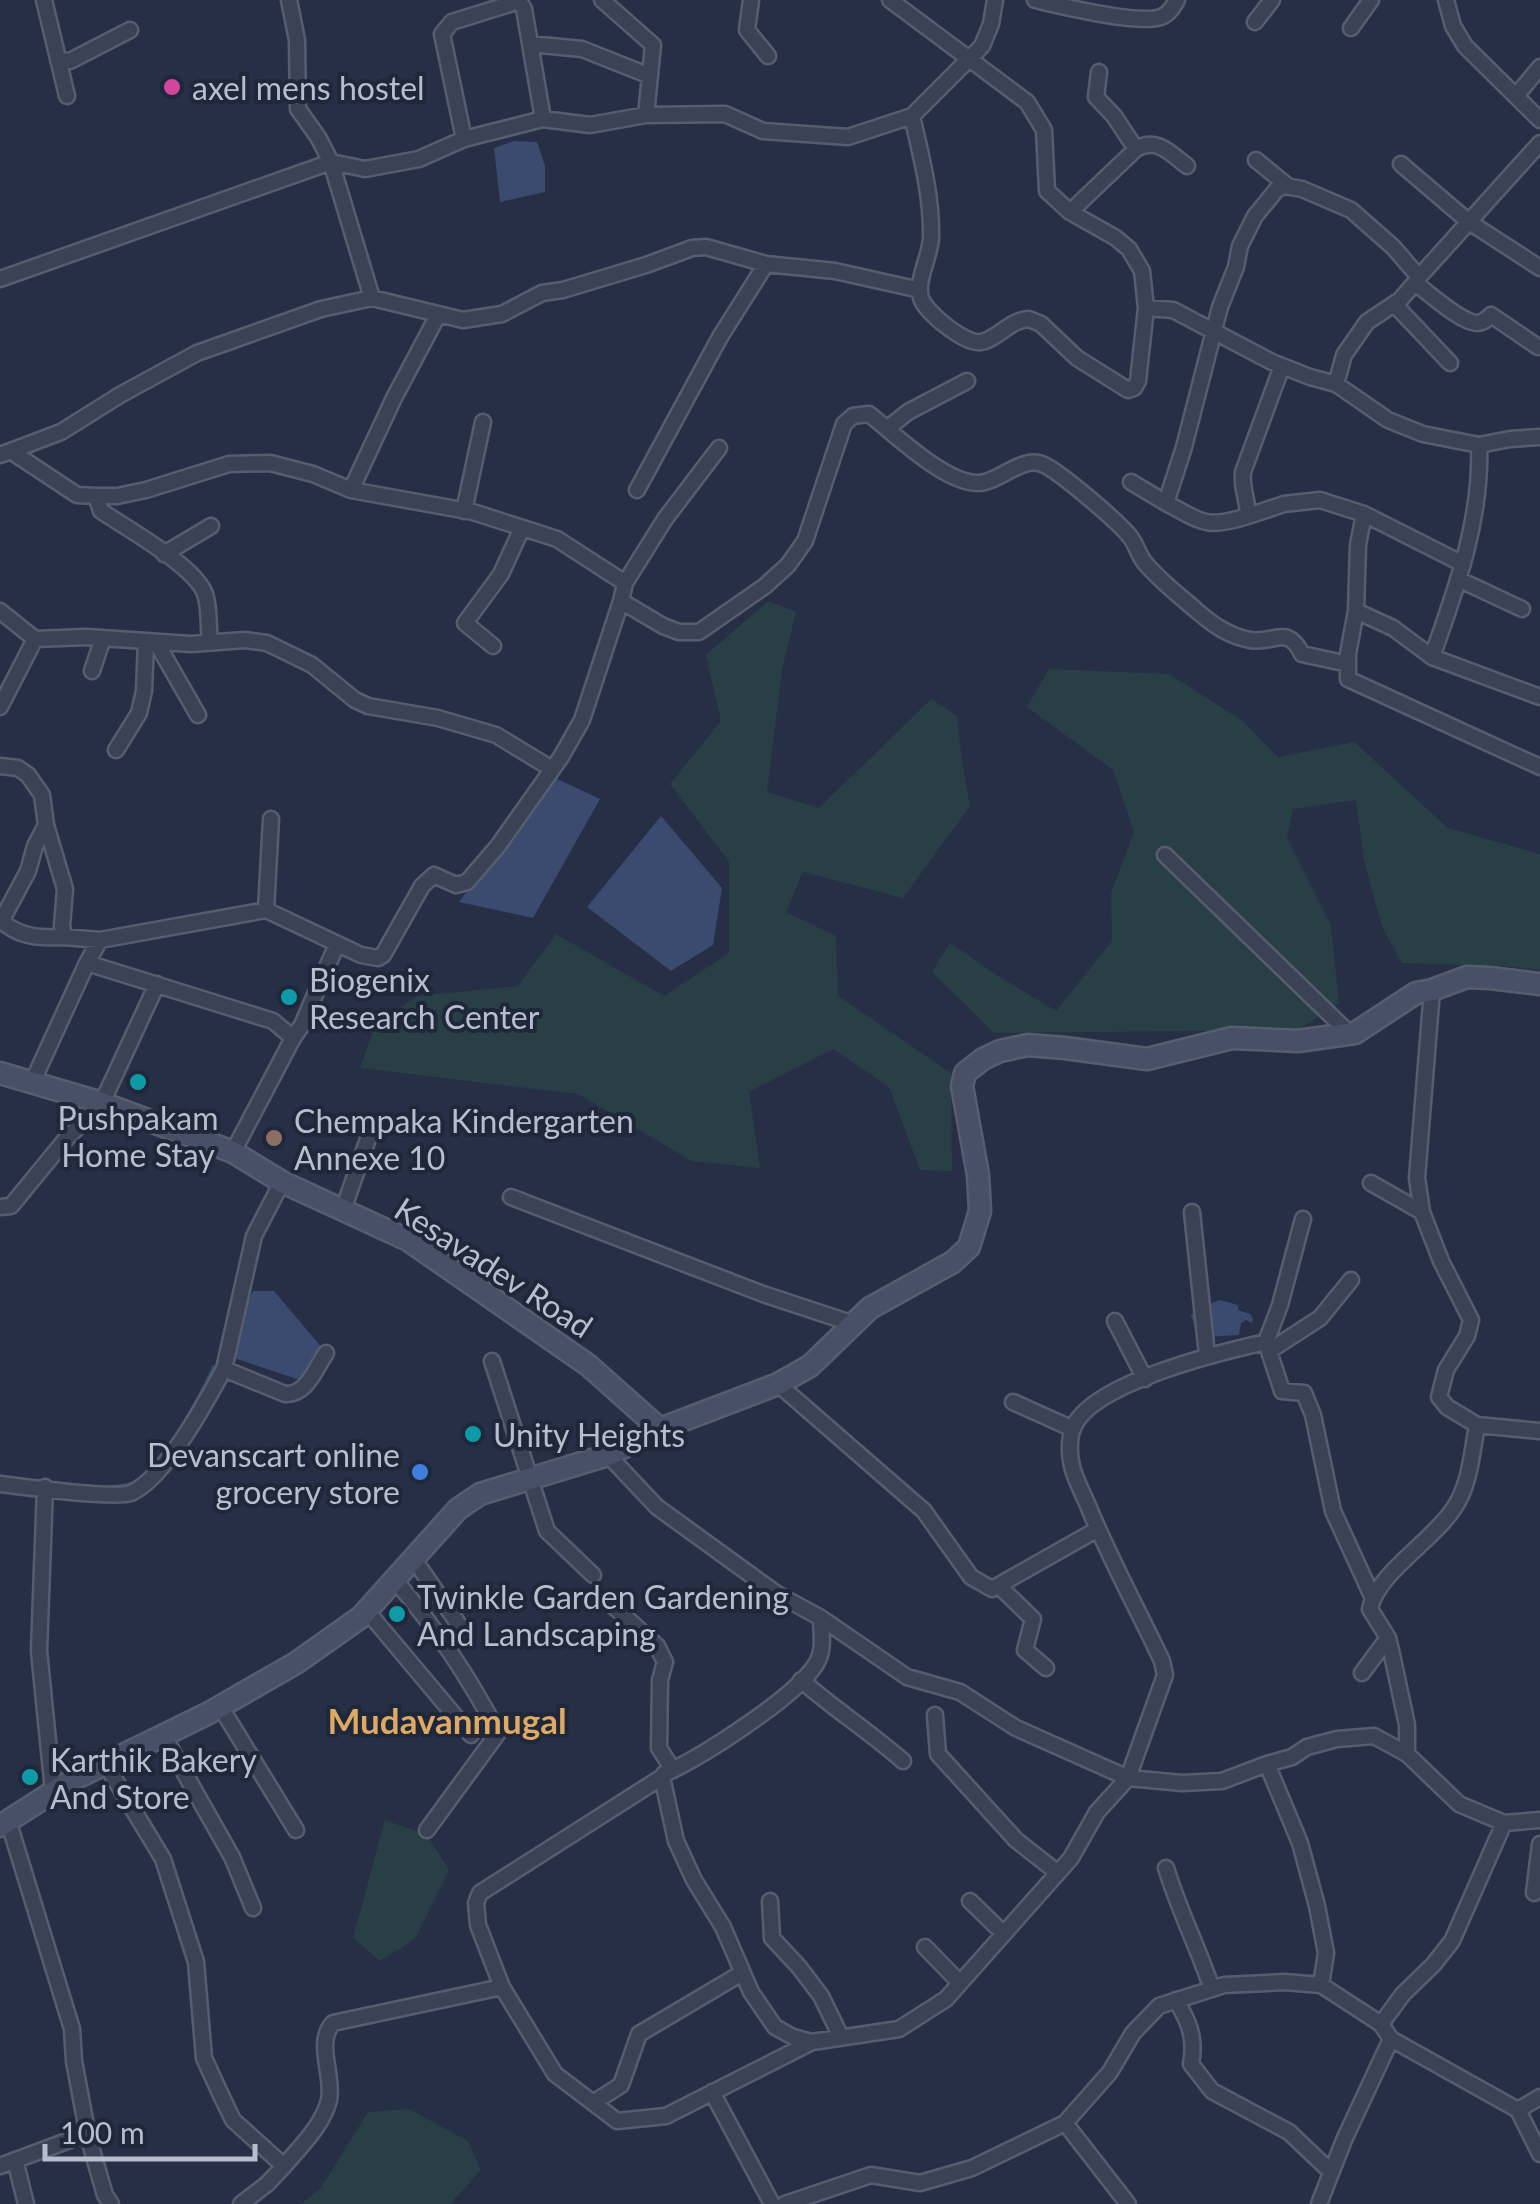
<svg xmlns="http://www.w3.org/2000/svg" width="1540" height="2204" font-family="Lato,sans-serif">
<rect width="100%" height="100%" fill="#262f46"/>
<!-- green -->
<path fill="#283f46" d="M768,601l28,11 -14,58 -15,122 52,16 112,-109 26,17 5,46 8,44 -67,92 -100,-26 -17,40 50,24 2,60 113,77 1,98 -32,-1 -31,-83 -56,-38 -84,43 11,76 -68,-7 -114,-67 -218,-26 15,-43 42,-29 101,-10 38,-52 108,62 65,-43v-91l-59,-78 51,-63 -15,-66z
M1049,669l120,5 74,47 35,36 76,-15 94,86 92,26v116l-36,-4 -102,-3 -20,-36 -18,-67 -8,-60 -63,9 -6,29 44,88 8,77 -41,27 -304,3 -62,-61 18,-29 48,33 58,35 56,-70 -1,-48 23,-61 -21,-62 -86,-63z
M385,1820l42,15 22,35 -34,69 -35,22 -27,-23z
M409,2109l59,32 13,29 -31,34h-149l19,-15 48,-77z"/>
<!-- water -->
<path fill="#3b4a6f" d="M514,141l23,1 8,24v26l-45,10 -6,-54z
M553,777l47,22 -67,119 -74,-16z
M661,816l61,72 -9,57 -42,26 -84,-64z
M253,1291h21l49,58 -20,32 -69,-23c0,-25 7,-46 19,-67z
M1206,1300l6,3 8,-3 18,5v5l12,4 3,5 -1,4 -6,-3 -5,3 -2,12 -37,2 -5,-4 -6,-18z"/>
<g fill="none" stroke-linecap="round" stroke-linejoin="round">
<!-- stream -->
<path stroke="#3b4a6f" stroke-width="4" d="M47,1482l35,4
M102,1488c10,-1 22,-1 31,-5 29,-14 67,-86 81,-116"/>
<!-- street casing -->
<g stroke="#565d6f" stroke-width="19">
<path id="street" d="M44,0l23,96
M289,0l8,40 1,69 20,28 13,25 41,136
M602,0l51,45 -7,70
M751,0l-4,30 21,26
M890,0l137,102 17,28 3,61 23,21 46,26 13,11 13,22 4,37
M1035,0c26,6 103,25 126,17 8,-3 12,-10 16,-17
M1446,0l7,26 12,20 75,74
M1255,22l17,-22
M1351,28l20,-28
M530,44l52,5 68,27
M58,60l12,1 60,-31
M1099,72l-3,25 18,19 22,33
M1516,96l24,-29
M912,116c9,40 20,80 19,122 -1,19 -15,42 -10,60 5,15 45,47 60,44 17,-3 28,-22 48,-23l12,5 36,34 51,32 6,-2 4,-7 8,-73 27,2 99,52 38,15 26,7 52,36 35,14 56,11c3,74 -23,144 -47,212l108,40
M464,139l-22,-105 10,-12 64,-20 5,2 3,5 19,110
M1256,160l33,27
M1401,164l68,58 71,46
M1070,212l66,-63c21,-12 34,4 51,17
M0,279l331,-117 34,7 54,-10 45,-20 79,-20 47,6 56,-10 79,-1 38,17 85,6 64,-21 70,-70 9,-22 4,-24
M1415,283c14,10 45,39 62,40 7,0 9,-4 14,-8l47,32
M1394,304l56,59
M1282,366l-39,106c-2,16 5,28 5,44l36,-12 36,-4 44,14 99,50
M1336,384l8,-29 23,-33 33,-22 19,-22
M888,428l20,-16 59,-31
M1479,445l31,-6 30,-2
M12,452l65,43 19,1h21l29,-6 83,-26 41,-1 43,11 38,16 122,22 84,27 68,44 -4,18 42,25 16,6h20l66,-46 23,-21 17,-24 39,-117 9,-8 16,-2c26,20 83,77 116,68 18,-4 38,-25 57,-18 16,6 78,59 89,74 6,8 8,19 15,26 15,18 34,32 51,47 16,14 32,25 53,29 25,4 37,-16 52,14l46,10
M0,455l61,-23 59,-37 77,-42 124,-44 51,-11 91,22 39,-6 40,-21 21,-3 83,-25 46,-17 14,-1 60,17 69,7 85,19
M1131,482l35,21
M351,490l43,-92 44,-83
M637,490l83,-153 46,-73
M96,496l5,15c25,17 94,55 104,83 5,14 3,33 5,48
M464,511l19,-89
M1248,516c-42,13 -44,7 -82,-13l18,-56 36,-140 16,-40 4,-21 15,-30 22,-27 8,-3 17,3 49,21 42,37 26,30 121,-134
M164,554l47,-28
M1458,579l64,30
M625,583l40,-64 54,-71
M0,611l35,28 51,-2 105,7 54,-4 22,3 45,22 43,35 13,6 70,12 58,17 56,34
M1356,611l2,-66 6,-31
M156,642l42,73
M493,646l-28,-23 36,-49 21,-46
M1432,657l-39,-29 -37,-17 -8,43v25l192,88
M92,671l11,-33
M0,707l35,-68
M116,750l23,-37 5,-22 2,-50
M0,766l18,2 10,7 14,20 4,30 19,64 -3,37 2,11 36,3 166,-30 95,45 17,3 5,-3 39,-69 12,-11 22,10 11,-3 31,-36 63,-89 21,-37 39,-119
M46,825l-11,21 -7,25 -24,45v7c18,15 38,15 60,14
M1165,855l184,178
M266,910l5,-91
M87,963l186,58 20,17 -60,114
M293,1038l9,-13 35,-81
M32,1083l55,-120 13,-23
M1371,1183l51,29
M511,1197l252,97 91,30
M0,1207l11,-1 55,-67 36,-36 55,-119
M343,1210l26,-74
M1192,1212l15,143
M1115,1321l30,58
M1266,1342l14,-37 23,-86
M1269,1351l51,-33 31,-38
M492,1361l55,170 46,44
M224,1369l30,-133 28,-54
M778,1384l146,127 47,66 21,12 106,-60
M1013,1402l60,27
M1477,1425l63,6
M608,1455l49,52 120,87 44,24 86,59 53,15 56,36 112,50 54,5 40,-2 45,-17 25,-7 15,-10 30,-8 37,-3 33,18 52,50 45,19 36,-3
M0,1484c22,3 116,15 131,9 34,-15 75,-91 93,-124l61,25c22,1 30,-25 41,-41
M45,1487l-6,164 14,140
M413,1558l53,77
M395,1580c42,50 73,95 103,153l-71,97
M999,1586l34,33 -8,31 21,18
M608,1601l49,45 8,16 -5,18 -1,68 14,22
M367,1611l104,124
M821,1618c0,15 4,32 -5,46 -20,33 -116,94 -152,110l-2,3 14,64 18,39 29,47 28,65 24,35 18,10 19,5 87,-13 47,-30 125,-141 26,-46 31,-34 37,-103 -3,-14c-24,-51 -51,-100 -73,-153 -5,-13 -14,-28 -17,-42 -3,-11 -3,-28 1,-38 18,-45 148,-76 193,-86l16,49 22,2 9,22 20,96 39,85
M1362,1673l26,-35
M801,1680c33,29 69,52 102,81
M220,1706l76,124
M935,1715l3,39 78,86 42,33
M163,1735l69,122 21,51
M1407,1754v-29l-16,-75 -3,-12 -18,-29c6,-35 63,-68 84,-101 16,-23 18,-56 23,-83l-30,-18 -8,-10 7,-27 21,-34 4,-16 -30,-59 -19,-49 -5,-34 15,-188
M105,1763l58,96 33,103 8,96 16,35 13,27 51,46 -17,18 -26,20
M1267,1764l33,79 17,63 9,47 -5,32 60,39 10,15 -47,101 -25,64
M662,1777l-182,116 -4,10 2,22 24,62 53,87 62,47 49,-5 146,-74
M8,1820l64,209 2,32 14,75
M1166,1868c13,42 32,80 46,121
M1534,1893l6,-49
M770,1901l2,37 27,29 22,29 20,41
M970,1901l34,33
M925,1947l35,36
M1176,2000c13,22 20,38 15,64l21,27 77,41 42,40
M1381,2024l22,-30 30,-29 19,-24 52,-118
M1391,2039l127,71
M712,2092l60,112
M1540,2097l-22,13 22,44
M593,2103l28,-18 18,-51 103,-61
M1065,2123l63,81
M15,2160l11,44
M0,2166l75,-28 13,-2 17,59 6,9
M284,2166c16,-19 39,-41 45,-66 5,-25 -14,-57 4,-77l169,-36
M785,2204l86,-29 49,8 52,-15 93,-45 45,-51 23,-39 26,-27 65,-21 61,-3 36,3"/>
</g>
<!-- secondary casing -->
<g stroke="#565d6f" stroke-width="25">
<path id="secondary" d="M0,1073l102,30 131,49 49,30 126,58 180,125 72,64
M0,1826l72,-46 137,-67 87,-50 65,-46 97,-108 22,-15 128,-39 52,-26 118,-45 32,-18 60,-58 83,-46 16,-15 11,-36 -2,-36 -16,-89 3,-13 18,-14 17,-8 28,-6 37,3 82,11 85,-21 66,3 57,-8 61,-40 16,-3 35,-13 23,1 50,6"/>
</g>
<!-- street -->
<use href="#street" stroke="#3b4255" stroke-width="14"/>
<!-- secondary -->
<use href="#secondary" stroke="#485068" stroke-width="20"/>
</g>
<!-- markers -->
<circle fill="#d1479c" stroke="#1f273a" stroke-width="4" cx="172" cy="87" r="10"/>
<g fill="#0f9aa8" stroke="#1f273a" stroke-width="4">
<circle cx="289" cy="997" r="10"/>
<circle cx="138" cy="1082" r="10"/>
<circle cx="473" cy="1434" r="10"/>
<circle cx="397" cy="1614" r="10"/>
<circle cx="30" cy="1777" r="10"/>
</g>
<circle fill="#8d6e63" stroke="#1f273a" stroke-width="4" cx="274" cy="1138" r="10"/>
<circle fill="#3f7fe0" stroke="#1f273a" stroke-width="4" cx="420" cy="1472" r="10"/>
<g text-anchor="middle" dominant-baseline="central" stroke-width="8" stroke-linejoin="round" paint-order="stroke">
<!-- poi labels -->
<g font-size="32" fill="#b8bece" stroke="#1f273a" text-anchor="start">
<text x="192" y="87">axel mens hostel</text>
<text x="309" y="979">Biogenix<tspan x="309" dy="37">Research Center</tspan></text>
<text x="138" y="1117" text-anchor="middle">Pushpakam<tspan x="138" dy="37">Home Stay</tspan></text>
<text x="294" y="1120">Chempaka Kindergarten<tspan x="294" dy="37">Annexe 10</tspan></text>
<text x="493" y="1434">Unity Heights</text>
<text x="400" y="1454" text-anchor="end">Devanscart online<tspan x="400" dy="37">grocery store</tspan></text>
<text x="417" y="1596">Twinkle Garden Gardening<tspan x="417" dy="37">And Landscaping</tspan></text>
<text x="50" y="1759">Karthik Bakery<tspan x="50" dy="37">And Store</tspan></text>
</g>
<!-- street labels -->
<g font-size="32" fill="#b8bece" stroke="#1f273a">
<text transform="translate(494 1267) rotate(33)">Kesavadev Road</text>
</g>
<!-- neighbourhood labels -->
<g font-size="35" font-weight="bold" fill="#dda964" stroke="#1f273a">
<text x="447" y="1720">Mudavanmugal</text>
</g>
</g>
<!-- scale -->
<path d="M45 2144v15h210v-15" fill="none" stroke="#b8bece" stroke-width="5"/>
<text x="60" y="2144" font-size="30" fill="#b8bece" stroke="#1f273a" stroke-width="8" paint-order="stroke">100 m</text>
</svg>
